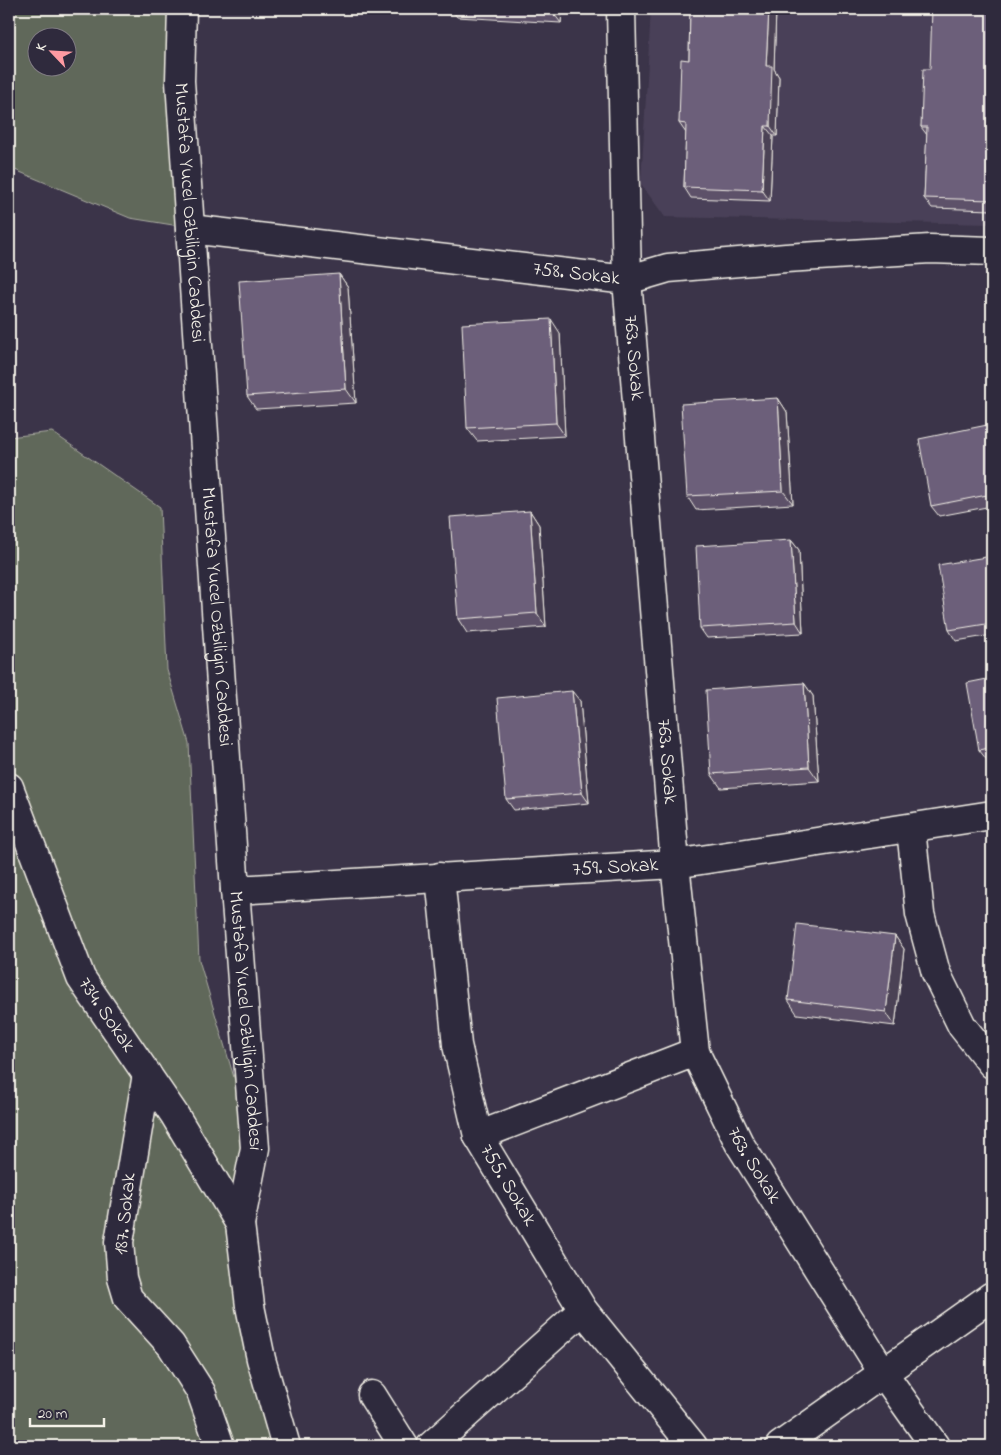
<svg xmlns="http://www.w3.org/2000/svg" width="1001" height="1455" font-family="'Indie Flower',sans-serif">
<rect width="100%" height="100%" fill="#3b3449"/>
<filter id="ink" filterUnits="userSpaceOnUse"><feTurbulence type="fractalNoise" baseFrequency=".02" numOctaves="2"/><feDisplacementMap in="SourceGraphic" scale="10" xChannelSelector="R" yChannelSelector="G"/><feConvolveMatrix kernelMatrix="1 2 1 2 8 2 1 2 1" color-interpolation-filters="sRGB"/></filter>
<g filter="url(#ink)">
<!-- built -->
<path fill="#4a4158" d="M651,9h341v215l-327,-7 -24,-33z"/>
<!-- green -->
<path fill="#60675a" stroke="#aaaca1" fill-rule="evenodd" d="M9,9h160l10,217 -49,-8 -115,-48 -6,-5zM38,38h30v30h-30z
M52,432l108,75 7,163 22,73 10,217 56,188 -15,76 46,222h-277v-1009z"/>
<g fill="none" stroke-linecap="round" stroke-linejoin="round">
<!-- minor casing -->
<g stroke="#f4f1e8" stroke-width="31">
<g id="minor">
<path id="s1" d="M182,9l-2,72 55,809 20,258 -15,76 10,82 11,53 25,87"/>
<path id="s2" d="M621,9l6,271 48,584 20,188 44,91 145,231 51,72"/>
<path id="s3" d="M190,229l437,51 41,-12 118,-10 144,-9 62,2"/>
<path id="s4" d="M9,787l72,191 93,136 66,110"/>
<path d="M911,829l9,85 16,59 26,53 30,38"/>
<path id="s5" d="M440,877l17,168 21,91 105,174 110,136"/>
<path id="s6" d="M235,890l440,-26 317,-49"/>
<path d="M147,1074l-28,168 3,36 6,20 43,47 30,47 19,54"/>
<path d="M478,1136l217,-84"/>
<path d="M372,1395l32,51"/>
<path d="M431,1446l152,-136"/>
<path d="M780,1446l212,-150"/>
</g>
</g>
<!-- minor -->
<use href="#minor" stroke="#2f2a3d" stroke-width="28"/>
</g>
<!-- wall -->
<path fill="#5d5169" stroke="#f4f1e8" d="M451,9h111l-1,14 -104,-6z
M690,9h86l-2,60 5,8 -2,59h-4l-3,65 -79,-3 -7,-11 2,-54 -7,-10 10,-63z
M992,9v201l-60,-2 -8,-10 3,-63 -6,-8 9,-58z
M339,274l9,13 8,116 -100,6 -9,-13z
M560,333l5,103 -88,5 -10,-13z
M778,398l9,14 6,92 -97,6 -9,-14z
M992,424v82l-53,10 -8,-10z
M530,511l9,14 7,102 -79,6 -9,-14z
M791,540l8,10 4,83 -96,5 -7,-10z
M992,556v79l-36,6 -7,-11z
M992,678v81l-5,1 -8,-10z
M804,683l9,13 6,85 -98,7 -10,-14z
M580,701l9,102 -75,7 -8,-11z
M895,936l9,13 -9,77 -98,-12 -9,-14z"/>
<!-- shaded-wall -->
<path fill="#4c4255" stroke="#f4f1e8" d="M551,9h11l-1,14 -10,-13z
M769,9h7l-2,60 5,8 -2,59 -7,-10 -4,-60z
M765,126l8,10 -3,65 -8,-11z
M339,274l9,13 8,116 -10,-14z
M551,319l9,14 5,103 -9,-13z
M778,398l9,14 6,92 -10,-13z
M530,511l9,14 7,102 -9,-14z
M791,540l8,10 4,83 -7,-11z
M804,683l9,13 6,85 -10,-14z
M572,691l8,10 9,102 -7,-10z
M895,936l9,13 -9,77 -9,-14z"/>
<!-- building -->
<path fill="#6c5e7a" stroke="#f4f1e8" d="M534,9h17v1z
M690,9h79l-3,57h6l-2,60h-5l-3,64 -78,-3 2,-63 -7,-1 2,-64 8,1z
M932,9h60v191l-68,-2 3,-71h-6l2,-58h7z
M339,274l7,115 -99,7 -8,-115z
M551,319l5,104 -89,5 -5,-104z
M778,398l5,93 -96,5 -6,-92z
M992,424v70l-61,12 -12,-67z
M530,511l7,102 -79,6 -8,-102z
M791,540l5,82 -96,6 -4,-82z
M992,556v67l-43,7 -11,-65z
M992,678v69l-13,3 -12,-67z
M804,683l5,84 -98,7 -5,-84z
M572,691l10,102 -76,6 -9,-101z
M797,924l98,12 -9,76 -98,-12z"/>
</g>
<g text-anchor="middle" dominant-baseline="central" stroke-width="4" stroke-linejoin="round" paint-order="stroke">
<!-- street labels -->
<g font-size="20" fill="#f4f1e8" stroke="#2f2a3d">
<text stroke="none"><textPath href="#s1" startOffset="204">Mustafa Yucel Ozbiligin Caddesi</textPath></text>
<text stroke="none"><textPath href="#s3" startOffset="389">758. Sokak</textPath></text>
<text stroke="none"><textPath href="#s2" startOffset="349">763. Sokak</textPath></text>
<text stroke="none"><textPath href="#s1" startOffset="609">Mustafa Yucel Ozbiligin Caddesi</textPath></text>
<text stroke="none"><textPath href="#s2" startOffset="754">763. Sokak</textPath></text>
<text stroke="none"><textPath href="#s6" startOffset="381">759. Sokak</textPath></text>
<text stroke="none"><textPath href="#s4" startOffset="249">734. Sokak</textPath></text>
<text stroke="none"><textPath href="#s1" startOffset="1014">Mustafa Yucel Ozbiligin Caddesi</textPath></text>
<text stroke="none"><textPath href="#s2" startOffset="1174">763. Sokak</textPath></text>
<text stroke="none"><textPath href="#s5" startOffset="320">755. Sokak</textPath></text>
<text transform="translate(126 1214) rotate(-84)">187. Sokak</text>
</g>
</g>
<!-- margin -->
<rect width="1001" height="1455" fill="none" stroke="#2f2a3d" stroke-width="30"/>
<rect x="15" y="15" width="971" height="1425" fill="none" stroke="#f4f1e8" stroke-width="2" filter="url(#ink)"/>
<!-- north arrow -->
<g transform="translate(52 52) rotate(295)"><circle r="24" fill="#2f2a3d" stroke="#7e7a81"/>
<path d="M0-4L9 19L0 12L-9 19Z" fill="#ff9aa2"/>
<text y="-8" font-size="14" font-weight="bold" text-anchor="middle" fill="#f4f1e8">K</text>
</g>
<!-- scale -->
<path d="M30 1418v8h74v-8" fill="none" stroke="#f4f1e8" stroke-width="2.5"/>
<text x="38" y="1418" font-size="15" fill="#f4f1e8" stroke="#2f2a3d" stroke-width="4" paint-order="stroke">20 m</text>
</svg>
